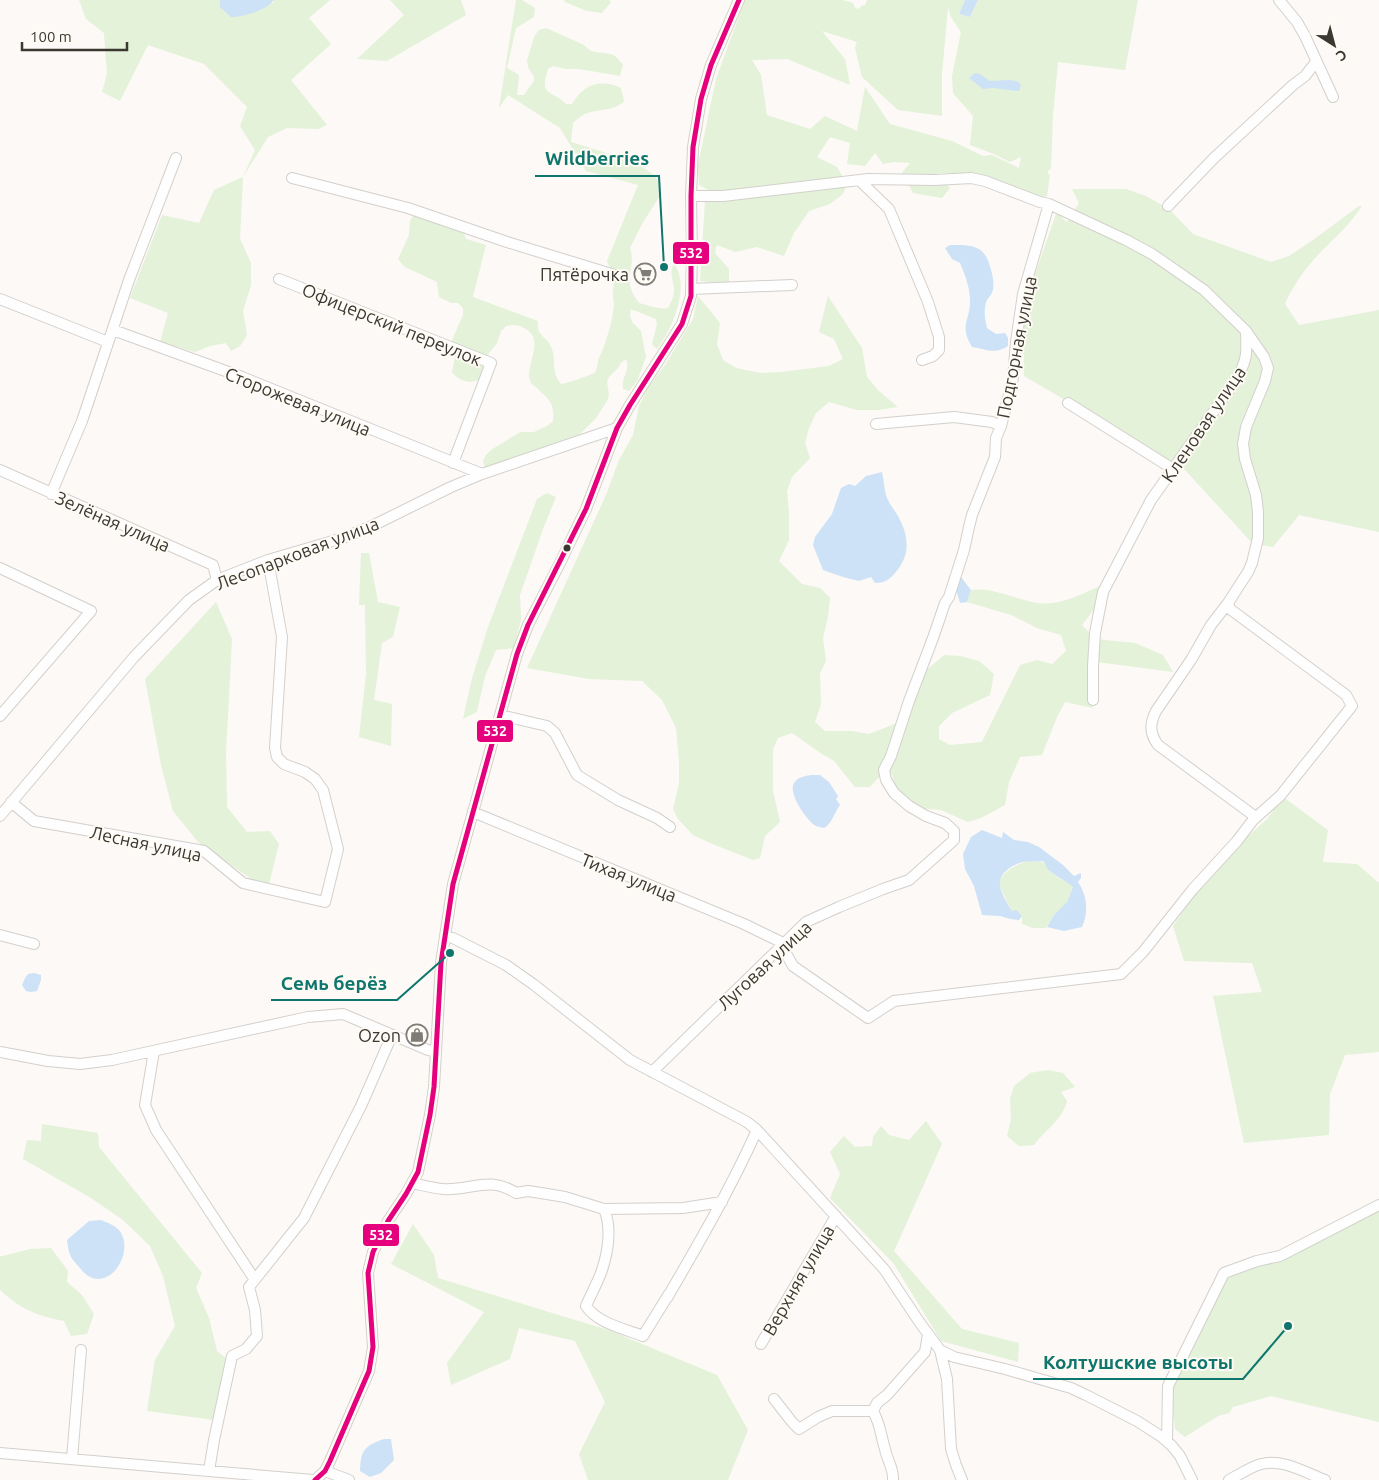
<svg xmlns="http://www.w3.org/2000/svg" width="1379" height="1480" font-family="Ubuntu,sans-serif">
<rect width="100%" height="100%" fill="#fcf9f6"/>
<!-- green -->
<path fill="#e3f2d8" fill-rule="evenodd" d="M79,0h141v7l53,-4 1,-3h56l-21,18 22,26 -40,36 36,45 -9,4 -31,-1 -19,9 -25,40 -3,62 11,24v22l-8,26 4,24 -7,11 -9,5 -5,-8 -16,3 -15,6 -35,-10 8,-29 -38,-15 32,-83 37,8 15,-33 29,-13 12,-27 -15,-24 7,-19 -43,-43 -56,-19 -28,56 -18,-9 5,-18 -3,-41 -18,-14z
M390,0h71l5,15 -79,46 -30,-2 47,-44z
M516,0h6l13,8 -1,9 -18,11 -9,40 12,7 -2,20h7l10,-14v-4l-6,-10 -1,-7 6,-19 2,-6 4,-5 7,-2 38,17c9,10 14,6 26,9 6,1 8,6 13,10l-3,12 -41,-7h-13l-13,-3 -5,3c-9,28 3,20 18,35h6c11,-19 28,-26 49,-16l3,13c-9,11 -28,7 -41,14 -4,2 -7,5 -10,8l-2,19c22,7 68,19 84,34 4,5 5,12 6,18l-19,30 -12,24c7,21 -10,31 9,55 8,2 21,7 29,5 3,-6 7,-12 6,-20 -1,-9 -5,-16 0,-24 17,21 -2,66 -17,85l-5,-5 5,-19 -1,-6 -25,-10 -1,6 2,7 9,9 5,26 -9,24 -8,10 -6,-2c-2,-12 8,-19 3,-30l-5,4 -3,5 -9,9 -2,5 2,13 -2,6 -11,17 -17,17 -94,33 -2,-7 3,-6 5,-5 24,-15 6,-3h13l13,-6 6,-5c2,-18 -4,-21 -16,-33 -2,-2 -4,-3 -6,-5 -9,-16 17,-43 -7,-55 -8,-4 -9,-3 -18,-2l-5,5 -4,12 -8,10 -9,26c-10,5 -20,3 -28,-7l4,-20 -4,-12 11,-25v-7l-5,-5h-7l-12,-6 -2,-15 -32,-15 -7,-8 11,-24 1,-14 3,-5 8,-3 39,10 6,16 20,6 -13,52 65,24c-2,17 10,15 14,28 4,13 -1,23 9,35 5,0 30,-9 33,-11 4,-4 3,-10 5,-15 7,-14 13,-36 15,-52 0,-4 -1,-7 -1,-11 0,-8 2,-16 -1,-23 -1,-4 -4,-7 -5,-11l31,-76 -52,-14 -26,-43 -52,-33 -9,13z
M564,0h45l2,2 -9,11 -15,-2 -22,-9z
M745,0h97l11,3 2,5 4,1 2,-3 4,-1 2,-5h98l-6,14 11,3 8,-17h160l-13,70 -67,-8 -5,53 -2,54 -3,2v3l2,1 -3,22 -3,-1 -2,2 -69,-25h-35l-5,3 8,1 9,11 -8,10 -29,-5 -11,-20 8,-10 -16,-1 -11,2 -8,-11 -10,13 -18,-2 3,-21 -20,-6 -13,20 20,10 10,17 -4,10 -13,10 -21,7 -15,22 -10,23 -27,-9 -22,5 -18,-7 -2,8 14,16v15l-29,-3 5,-79 9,-9 -15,-8 -1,-20 18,-86zM948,7l3,10 10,15 -9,44 1,17 20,23 -3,29 24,9 16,8 11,-5 -2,11 -27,-13 -9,1 -31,-15 -62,-17 -25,-37 -8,44 -32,-15 -15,13 -43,-14 -6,-40 -9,-15 35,-1 63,26 -5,-26 -23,-28 35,11 -2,6 7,29 36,33 44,6v-42z
M1072,189h54l20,7 23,13 24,25 78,28 18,-6 24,-16 46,-34h3c-13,20 -29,33 -45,50 -13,14 -25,31 -32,48l14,21 80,-15v222l-80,-17 -26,32 -20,-3 -68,-74 -161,-94 -1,-67 34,-98 7,9 3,2 12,-19z
M698,296l22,27 -3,21 6,16 13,8 24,5 21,-1 48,-6 14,-7 -9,-20 -15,-7 9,-36 34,52 5,29 12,14 19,16 -20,3h-21l-28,-8 -13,11 -7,15 -4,15 5,15 -18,19 -5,14 2,22v27l-10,21 23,23 18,4 10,10 -2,19 -5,21 3,23 -6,12 1,31 -6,18 10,9h27l17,3 36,-14 17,-46 22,-19 16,1 19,5 15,13 -4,21 -38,18 -13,13v13l11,6 32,-3 38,-77 17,-5 15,4 14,-13 -5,-16 -24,-7 -26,-13 -44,-13 4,-12c21,-3 41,8 61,12 25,6 48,-7 70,-17l-2,17 -18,23 13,14 40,4 28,12 10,17 -76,-10 -9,14 5,32 -28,-6 -8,15 -15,38 -22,2 -11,25 -4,23 -24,13 -13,4 -27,-12 -23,-2 -22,-19 -4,-15 -11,1 -11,12h-15l-21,-26 -12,-7 -30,-21 -14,5 -5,11v42l7,31 -15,14 -5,22 -7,2 -43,-17 -17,-8 -15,-16 -5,-10 6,-26v-21l-3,-34 -14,-28 -20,-19 -53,-2 -62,-11 79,-173 13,-35 14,-25 6,-29 10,-20 16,-21 28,-46z
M547,493l9,4 -13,32 -23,66 1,25 -7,28 -18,2 -11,26 -8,36 -14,7 9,-41 16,-51 49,-128z
M361,553h8l9,49 22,5 -7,30 -11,6 -8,57 18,4 -1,42 -32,-9 7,-63 -1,-69h-6z
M216,602l16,37 -6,113 1,55 20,25 23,-1 9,13 -10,40 -9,1 -62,-43 -25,-31 -12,-46 -16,-86z
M1283,797l45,33 -5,32 34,2 22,19v169l-34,3 -15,39 -1,41 -85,8 -31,-147 49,-4 -10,-29 -68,-2 -11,-35 39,-57 55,-50z
M1029,861l13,1 4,2c2,7 14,17 21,17l6,6 -7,17 -12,11 -8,13h-13l-11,-4v-8l-4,-5h-6c-3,-7 -11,-19 -12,-26 -2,-12 19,-22 29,-24z
M1048,1070l15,3 12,14 -14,5 6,9c-4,18 -22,29 -33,44l-15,1 -12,-10 4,-17 -1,-20 4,-13 16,-13z
M926,1121l16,23 -48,107 68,78 57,14 -1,19 -77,-21 -47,-77 -64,-66 10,-24 -10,-22 14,-16 11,11 17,-1 1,-9 8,-11 8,9 20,5z
M42,1124l56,9 1,14 103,126 -6,15 13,30 8,33 11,9 -14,60 -67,-9 8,-51 20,-34 -12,-50 -13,-30 -27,-26 -32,-22 -68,-39 4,-19 14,1z
M1379,1199v223l-108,-26 -38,11 -4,6 -11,3 -33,21 -10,-8 -4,-39 54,-110 23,-14 70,-27 36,-27z
M413,1224l21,31 4,23 170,52 109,45 31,55 -20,50h-140l-9,-26 26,-52 -30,-61 -56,-13 -9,31 -59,26 -4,-22 37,-51 -93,-48z
M51,1248l17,23 -1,11 15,13 12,19 -7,20 -16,2 -7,-15c-27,-5 -45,-13 -64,-31v-34h3l27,-7z"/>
<!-- water -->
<path fill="#cde2f7" d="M220,0h54c-7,10 -31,17 -43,17l-11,-10z
M965,0h13l-8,17 -11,-3z
M975,73l5,1 10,7 21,-1 8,2 2,4 -2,5 -26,-3 -10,1 -14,-11z
M950,245c22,0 35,-1 41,25 2,6 3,14 2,20 -1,4 -4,7 -6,10 -4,9 -2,19 0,28l9,6 9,-1 3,5v8c-13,9 -22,3 -36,1 -13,-22 -2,-26 -2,-46 0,-14 -5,-26 -10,-38l-8,-4 -7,-11z
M882,472c2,8 2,16 4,23 2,8 8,14 12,21 11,20 13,39 -3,57 -6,7 -11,10 -20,10l-4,-6 -12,4 -16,-4 -20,-7 -10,-25 2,-8 17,-23 9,-26 8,-4 6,2 11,-10z
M961,577l10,13 -4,12 -7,1 -5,-17z
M811,775h9l9,7 9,14 -2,3 4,6c-6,8 -8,19 -16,23 -4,-1 -8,-1 -11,-4 -8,-7 -25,-31 -19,-41 4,-6 11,-7 17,-8z
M982,830l20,8 1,-6 11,8 14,2 11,5 24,18 11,11 7,-3v5l-3,4c9,13 11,30 4,45l-18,4 -17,-4 7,-12 13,-13 6,-15c-7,-7 -20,-11 -26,-19 -1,-2 -2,-5 -4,-7 -7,1 -14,0 -20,1 -10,2 -25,11 -23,24 1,8 8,18 12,25l5,-1 5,6 -3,4 -9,-1 -10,-3 -18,-1 -8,-29 -9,-17 -2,-15 8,-17z
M34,973l7,2v5l-4,11 -6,1 -5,-1 -4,-6 3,-7 3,-4z
M101,1220c7,3 16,6 20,13 14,24 -18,66 -41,35 -10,-11 -11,-13 -13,-28l22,-19z
M384,1439h7l3,21 -13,13 -11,4 -10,-6c1,-21 4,-25 24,-32z"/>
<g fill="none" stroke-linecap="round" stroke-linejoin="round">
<!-- minor casing -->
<g stroke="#d3d0cc" stroke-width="12">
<path id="minor" d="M1279,0l18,22 8,14 28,61
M292,178l116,30 99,34 111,34
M859,180l30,29 39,93 11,35v13l-6,6 -11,4
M1168,206l46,-48 79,-73 12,-9 11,-14
M279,279l212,84 -38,100
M691,289l101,-4
M0,299l108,43
M113,330l129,47 240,97
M1068,403l105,66
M876,424l78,-7 38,5 9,4
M0,470l213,95 4,15
M51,494l31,-73 47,-141 47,-122
M0,568l91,43 -91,105
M1228,603l2,6 116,86 6,11 -72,90 -27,24
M1093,700v-34l2,-33 8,-41 48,-92 85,-120c11,-20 11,-25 10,-48
M500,715l47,11 8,7 22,42 41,25 39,18 13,9
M11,802l23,19 170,30 39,32 82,19 13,-53 -15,-59 -8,-11 -10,-7 -21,-8 -7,-7 -2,-9 7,-111 -14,-77
M473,812l271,112 35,17 14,25 75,52 26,-17 227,-27 22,-22 50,-63 44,-48 16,-21v-5l-95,-70c-9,-12 -8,-22 -2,-34l35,-51 20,-35 17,-22 20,-31 4,-9 6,-25v-26l-2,-17 -11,-36 -2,-15 3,-17 19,-46 3,-13 -4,-11 -18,-26 -42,-41 -52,-36 -26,-14 -77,-36 -9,-2 -55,-21 -14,-3 -36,2 -67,-1 -145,17h-32
M0,816l134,-159 55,-57 28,-20 51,-20 75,-22 33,-14 75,-37 31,-13 135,-46
M0,935l34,9
M445,936l8,2 53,27 27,19 97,76 117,62 10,8 127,139 36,54 20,27 14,7 51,12 66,19 15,7 51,26 25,16 10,9 8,10 12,24
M154,1051l-9,54 11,25 99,150
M0,1052l48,9 32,3 32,-4 196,-43 35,-3 85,36 8,2
M652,1072l154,-150 33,-15 44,-18 26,-9 45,-40v-9l-9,-8 -19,-7 -17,-10 -15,-13 -8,-13 -2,-10 7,-14 18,-55 24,-63 12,-35 4,-6 15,-47 5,-23 3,-12 23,-58 1,-19 5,-12 12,-48 3,-36 7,-48 26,-90
M412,1183c10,2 21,5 31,6 29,2 45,-14 73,4l12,-2 19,3 18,3 39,12 79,-1 39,-6
M604,1209c8,18 4,43 -2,61 -4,12 -11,24 -16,36 11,17 39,23 57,30l26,-42
M667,1298c32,-55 64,-110 90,-168
M761,1344l75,-128
M940,1350l7,29 4,70 5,16 6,15
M774,1399l18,23 7,7 19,-12 14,-6h41
M873,1411l4,-8 10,-8 38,-43 3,-18
M873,1411c8,15 7,22 12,38 2,11 9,20 8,31
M1167,1441l1,-55 56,-113 33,-12 23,-5 99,-51
M0,1453l313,27
M72,1459l9,-109
M209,1471l5,-31 18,-84 14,-7 11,-13 -2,-26 -6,-23 55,-69 57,-112 31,-71
M325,1471l24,9
M315,1480l10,-9 5,-10 39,-90 4,-24 -5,-74 5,-21 15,-31 18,-27 12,-22 12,-57 4,-28 7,-124 12,-79 64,-230 11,-29 32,-62 26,-54 31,-81 13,-23 52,-81 9,-28 1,-41 -1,-59 2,-49 8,-48 10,-34 28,-65
M1229,1480c10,-5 21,-13 32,-16 21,-6 45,9 64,16"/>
</g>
<!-- minor -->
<use href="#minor" stroke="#fffefe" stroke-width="10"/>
<!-- bus-1 casing -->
<g stroke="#fefaf4" stroke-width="9">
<path id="bus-1" d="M315,1480l10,-9 5,-10 39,-90 4,-24 -5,-74 5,-21 15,-31 18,-27 12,-22 12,-57 4,-28 7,-124 12,-79 64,-230 11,-29 58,-116 31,-81 13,-23 52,-81 9,-28v-100l2,-49 8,-48 10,-34 28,-65"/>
</g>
<!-- bus-1 -->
<use href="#bus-1" stroke="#e5007d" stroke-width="5"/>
</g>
<!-- icons -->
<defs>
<g id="supermarket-ring" transform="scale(1.125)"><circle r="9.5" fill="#fefaf4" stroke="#7f7c77" stroke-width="1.5"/><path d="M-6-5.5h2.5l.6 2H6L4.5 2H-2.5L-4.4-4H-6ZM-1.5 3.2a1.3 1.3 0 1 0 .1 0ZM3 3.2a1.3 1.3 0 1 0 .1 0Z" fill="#7f7c77"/></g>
<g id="shop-ring" transform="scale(1.125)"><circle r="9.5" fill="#fefaf4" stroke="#7f7c77" stroke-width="1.5"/><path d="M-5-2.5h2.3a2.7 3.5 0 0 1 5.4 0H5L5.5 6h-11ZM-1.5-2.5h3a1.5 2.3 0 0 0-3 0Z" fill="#7f7c77"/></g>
</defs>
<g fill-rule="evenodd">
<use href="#supermarket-ring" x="645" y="274"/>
<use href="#shop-ring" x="417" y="1035"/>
</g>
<!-- markers -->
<circle fill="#3b3832" stroke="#fefaf4" stroke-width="2" cx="567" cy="548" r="4.5"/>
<g text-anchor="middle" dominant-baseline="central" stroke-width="4" stroke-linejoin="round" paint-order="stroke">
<!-- poi labels -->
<g font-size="18" fill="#3b3832" stroke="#fefaf4" text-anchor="end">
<text x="629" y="274">Пятёрочка</text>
<text x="401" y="1035">Ozon</text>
</g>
<!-- street labels -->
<g font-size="18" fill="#3b3832" stroke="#fefaf4">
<text transform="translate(392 324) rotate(22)">Офицерский переулок</text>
<text transform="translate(1016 347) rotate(-79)">Подгорная улица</text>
<text transform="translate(298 401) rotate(22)">Сторожевая улица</text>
<text transform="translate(1203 424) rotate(-56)">Кленовая улица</text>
<text transform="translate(113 521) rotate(24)">Зелёная улица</text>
<text transform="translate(297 553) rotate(-21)">Лесопарковая улица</text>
<text transform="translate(146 843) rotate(12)">Лесная улица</text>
<text transform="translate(629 877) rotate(22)">Тихая улица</text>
<text transform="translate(764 965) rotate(-43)">Луговая улица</text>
<text transform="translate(798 1280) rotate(-60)">Верхняя улица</text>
</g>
</g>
<!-- callouts -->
<path fill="none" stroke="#0f766e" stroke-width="2" d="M664 267L659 176H535M450 953L397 1000H271M1288 1326L1243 1379H1033"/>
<g fill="#0f766e" stroke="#fefaf4" stroke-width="2">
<circle cx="664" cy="267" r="5"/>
<circle cx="450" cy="953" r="5"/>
<circle cx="1288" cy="1326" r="5"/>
</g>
<g font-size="19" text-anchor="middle" font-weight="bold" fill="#0f766e" stroke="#fefaf4" stroke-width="4" stroke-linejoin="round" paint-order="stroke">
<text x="597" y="165">Wildberries</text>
<text x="334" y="990">Семь берёз</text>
<text x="1138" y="1369">Колтушские высоты</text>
</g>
<g stroke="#fefaf4" stroke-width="2">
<rect x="672" y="241" width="38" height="24" rx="5" fill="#e5007d"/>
<rect x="476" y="719" width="38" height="24" rx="5" fill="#e5007d"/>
<rect x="362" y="1223" width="38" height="24" rx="5" fill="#e5007d"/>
</g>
<g font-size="14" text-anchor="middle" font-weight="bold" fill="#fff">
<text x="691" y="258">532</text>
<text x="495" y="736">532</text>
<text x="381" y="1240">532</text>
</g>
<!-- north arrow -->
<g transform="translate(1334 45) rotate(144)" stroke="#fefaf4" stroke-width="4" paint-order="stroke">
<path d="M0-4L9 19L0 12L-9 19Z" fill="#3b3832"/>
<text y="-8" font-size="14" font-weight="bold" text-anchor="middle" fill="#3b3832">С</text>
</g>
<!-- scale -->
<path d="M22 42v8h105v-8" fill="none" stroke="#3b3832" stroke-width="2.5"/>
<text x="30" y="42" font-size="15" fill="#3b3832" stroke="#fefaf4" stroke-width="4" paint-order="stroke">100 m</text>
</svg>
